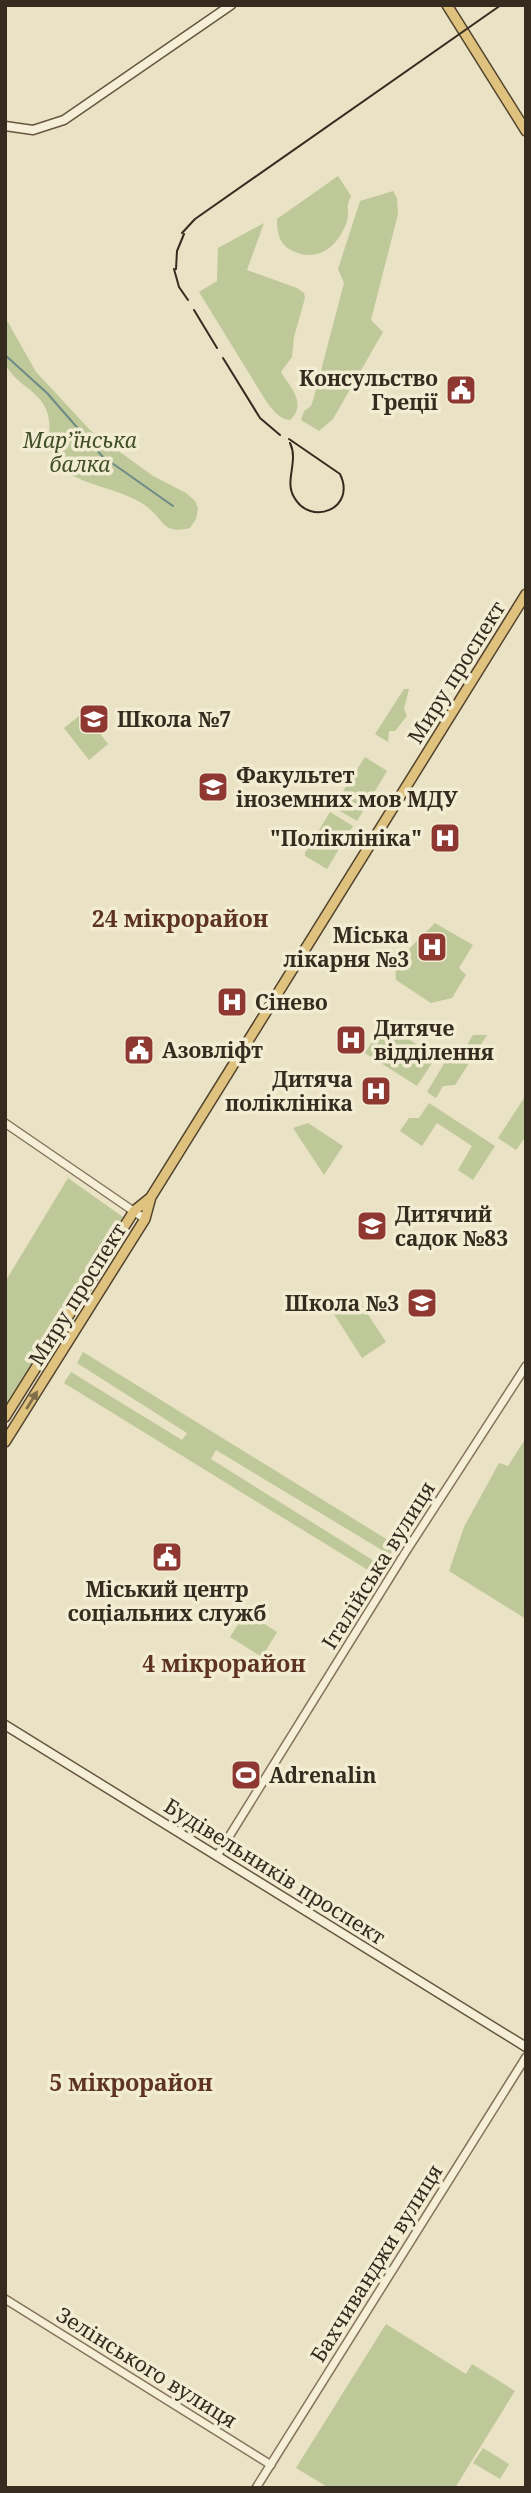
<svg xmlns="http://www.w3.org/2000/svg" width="531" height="2493" font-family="'Noto Serif',serif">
<rect width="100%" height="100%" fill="#eae2c4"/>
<!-- green -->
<path fill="#bec899" d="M338,176l13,20c-6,12 -1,14 -4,25 -8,25 -29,42 -54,30 -14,-6 -16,-19 -16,-32z
M393,191l4,7 1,16 -27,106 12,12 -50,87 -14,12 -18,-11 3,-9 7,-5 3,-9 30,-114 -6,-14 22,-68z
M264,223l-17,47 50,18 7,5 1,5 -11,39 -2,20 -11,15c8,14 27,31 9,48 -11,-1 -18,-11 -24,-19l-67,-109 18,-11 1,-33z
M5,317l31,55 55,59 62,45 33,17 9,8 3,7 -2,11 -6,9c-28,7 -26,-9 -44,-22 -25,-18 -60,-19 -84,-37 -21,-17 -7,-39 -16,-60 -8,-19 -31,-25 -40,-44 -4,-9 -1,-36 -1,-48z
M404,689h5l-5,20 3,7 -12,15h-6l-1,11 -13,-8z
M84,712l24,32 -19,16 -25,-32z
M365,757l22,14 -30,50 -24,-14z
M330,812l23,14 -26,43 -22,-13v-3z
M435,923l38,22 -14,23 7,7 -14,23 -21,5 -35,-23 -1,-17z
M384,1023l52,34 -19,29 -52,-33z
M473,1035h14l-32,50 -12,1 -7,12 -9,-6 18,-30 12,-1z
M526,1095v41l-10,14 -18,-12z
M429,1103l66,43 -22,34 -15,-10 14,-24 -35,-23 -15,23 -22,-15 9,-13h10z
M308,1123l35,23 -19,29 -31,-47z
M68,1178l55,39 -118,191v-126z
M356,1296l30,46 -24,16 -30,-47z
M83,1352l313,193 -6,10 -174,-105 -5,9 171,107 -6,9 -312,-192 7,-11 111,68 5,-7 -110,-70z
M526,1438v181l-77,-48 15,-44 35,-64 9,3z
M246,1612l31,20 -15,25 -32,-20z
M386,2324l80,50 6,-10 43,27 -60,97h-126l-33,-20z
M483,2448l26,16 -9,15 -27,-16z"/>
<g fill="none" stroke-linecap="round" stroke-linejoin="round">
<!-- stream -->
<path stroke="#6d8b86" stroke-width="2" d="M5,355l42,38 55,63 71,50"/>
<!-- tertiary casing -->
<g stroke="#84745c" stroke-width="10">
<path id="tertiary" d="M5,1123l140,96
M217,1856l188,-303 121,-187
M5,2299l266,166
M256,2488l270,-431"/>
</g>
<!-- secondary casing -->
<g stroke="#65563f" stroke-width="11">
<path id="secondary" d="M5,126l28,4 31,-10 167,-115
M5,1725l521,322"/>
</g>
<!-- trunk casing -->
<g stroke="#524330" stroke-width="12">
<path id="trunk" d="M447,5l79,126
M5,1417l129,-206 16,-13
M5,1442l140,-223 6,-22 375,-603"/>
</g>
<!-- tertiary -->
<use href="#tertiary" stroke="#f6efd7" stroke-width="7"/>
<!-- secondary -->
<use href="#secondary" stroke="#f6efd7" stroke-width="8"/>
<!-- trunk -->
<use href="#trunk" stroke="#dfc27d" stroke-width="9"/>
<!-- tram -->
<path stroke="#352b1f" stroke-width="2" d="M182,233l13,-14 306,-214
M174,269l5,18 9,13
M176,269l1,-18 7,-17
M194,310l23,38
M223,358l37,60 20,17
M289,439l51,35c17,35 -30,53 -46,23 -10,-16 5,-36 -4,-54"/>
</g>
<!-- one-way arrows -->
<defs><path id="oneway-solid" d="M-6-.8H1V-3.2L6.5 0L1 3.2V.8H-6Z" transform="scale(1.75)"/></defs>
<use fill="#826f49" href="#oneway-solid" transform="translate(32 1400) rotate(-58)"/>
<!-- icons -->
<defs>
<g id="civic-square" transform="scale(1.575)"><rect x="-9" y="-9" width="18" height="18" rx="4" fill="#8e3831" stroke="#f2ecd3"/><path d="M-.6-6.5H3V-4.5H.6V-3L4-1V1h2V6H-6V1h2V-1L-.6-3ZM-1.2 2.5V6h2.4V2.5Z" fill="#fff"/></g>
<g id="school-square" transform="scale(1.575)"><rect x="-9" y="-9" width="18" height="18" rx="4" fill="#8e3831" stroke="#f2ecd3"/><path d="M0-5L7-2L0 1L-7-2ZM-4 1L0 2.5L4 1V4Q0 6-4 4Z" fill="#fff"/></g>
<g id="university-square" transform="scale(1.575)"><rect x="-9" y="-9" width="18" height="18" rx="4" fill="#8e3831" stroke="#f2ecd3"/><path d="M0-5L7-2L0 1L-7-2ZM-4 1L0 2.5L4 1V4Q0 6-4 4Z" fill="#fff"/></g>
<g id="hospital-square" transform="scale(1.575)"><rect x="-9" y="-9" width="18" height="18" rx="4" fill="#8e3831" stroke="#f2ecd3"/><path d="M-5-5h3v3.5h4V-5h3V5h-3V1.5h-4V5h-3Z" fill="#fff"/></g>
<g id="stadium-square" transform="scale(1.575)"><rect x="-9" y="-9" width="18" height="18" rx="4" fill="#8e3831" stroke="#f2ecd3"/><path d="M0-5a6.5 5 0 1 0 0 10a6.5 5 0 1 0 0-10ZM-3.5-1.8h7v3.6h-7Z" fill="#fff"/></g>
</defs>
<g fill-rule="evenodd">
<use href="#civic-square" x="461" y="390"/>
<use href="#school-square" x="94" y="719"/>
<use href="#university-square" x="213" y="787"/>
<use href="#hospital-square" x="445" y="838"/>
<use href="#hospital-square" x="432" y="947"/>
<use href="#hospital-square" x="232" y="1002"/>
<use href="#hospital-square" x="351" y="1040"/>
<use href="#civic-square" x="139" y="1050"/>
<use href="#hospital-square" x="376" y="1091"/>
<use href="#school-square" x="372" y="1226"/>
<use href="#school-square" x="422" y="1303"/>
<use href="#civic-square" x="167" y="1557"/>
<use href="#stadium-square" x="246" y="1775"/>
</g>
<g text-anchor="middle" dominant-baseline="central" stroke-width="7" stroke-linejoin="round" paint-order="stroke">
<!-- poi labels -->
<g font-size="21" font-weight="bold" fill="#352b1f" stroke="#f2ecd3" text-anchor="start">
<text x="438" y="378" text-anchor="end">Консульство<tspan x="438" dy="24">Греції</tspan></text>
<text x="117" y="719">Школа №7</text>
<text x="236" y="775">Факультет<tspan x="236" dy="24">іноземних мов МДУ</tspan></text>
<text x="422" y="838" text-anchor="end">"Поліклініка"</text>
<text x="409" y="935" text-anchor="end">Міська<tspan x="409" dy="24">лікарня №3</tspan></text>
<text x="255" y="1002">Сінево</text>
<text x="374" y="1028">Дитяче<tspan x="374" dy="24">відділення</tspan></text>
<text x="162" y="1050">Азовліфт</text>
<text x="353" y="1079" text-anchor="end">Дитяча<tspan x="353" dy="24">поліклініка</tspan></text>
<text x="395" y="1214">Дитячий<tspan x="395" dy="24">садок №83</tspan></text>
<text x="399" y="1303" text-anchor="end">Школа №3</text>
<text x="167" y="1589" text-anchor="middle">Міський центр<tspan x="167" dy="24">соціальних служб</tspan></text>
<text x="269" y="1775">Adrenalin</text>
</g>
<!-- park labels -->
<g font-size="21" font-style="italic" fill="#425027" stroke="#f2ecd3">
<text x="80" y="440">Мар’їнська<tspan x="80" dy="24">балка</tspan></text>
</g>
<!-- street labels -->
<g font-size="21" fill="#352b1f" stroke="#f2ecd3">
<text transform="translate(456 672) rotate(-58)">Миру проспект</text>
<text transform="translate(77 1294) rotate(-58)">Миру проспект</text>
<text transform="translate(378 1565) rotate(-58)">Італійська вулиця</text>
<text transform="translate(275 1871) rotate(32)">Будівельників проспект</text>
<text transform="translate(376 2263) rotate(-58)">Бахчиванджи вулиця</text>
<text transform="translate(147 2367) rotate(32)">Зелінського вулиця</text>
</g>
<!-- neighbourhood labels -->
<g font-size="23" font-weight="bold" fill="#5e3322" stroke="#f2ecd3">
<text x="180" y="918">24 мікрорайон</text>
<text x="224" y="1663">4 мікрорайон</text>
<text x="131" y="2082">5 мікрорайон</text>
</g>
</g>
<!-- border -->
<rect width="531" height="2493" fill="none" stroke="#352b1f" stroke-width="14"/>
</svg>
